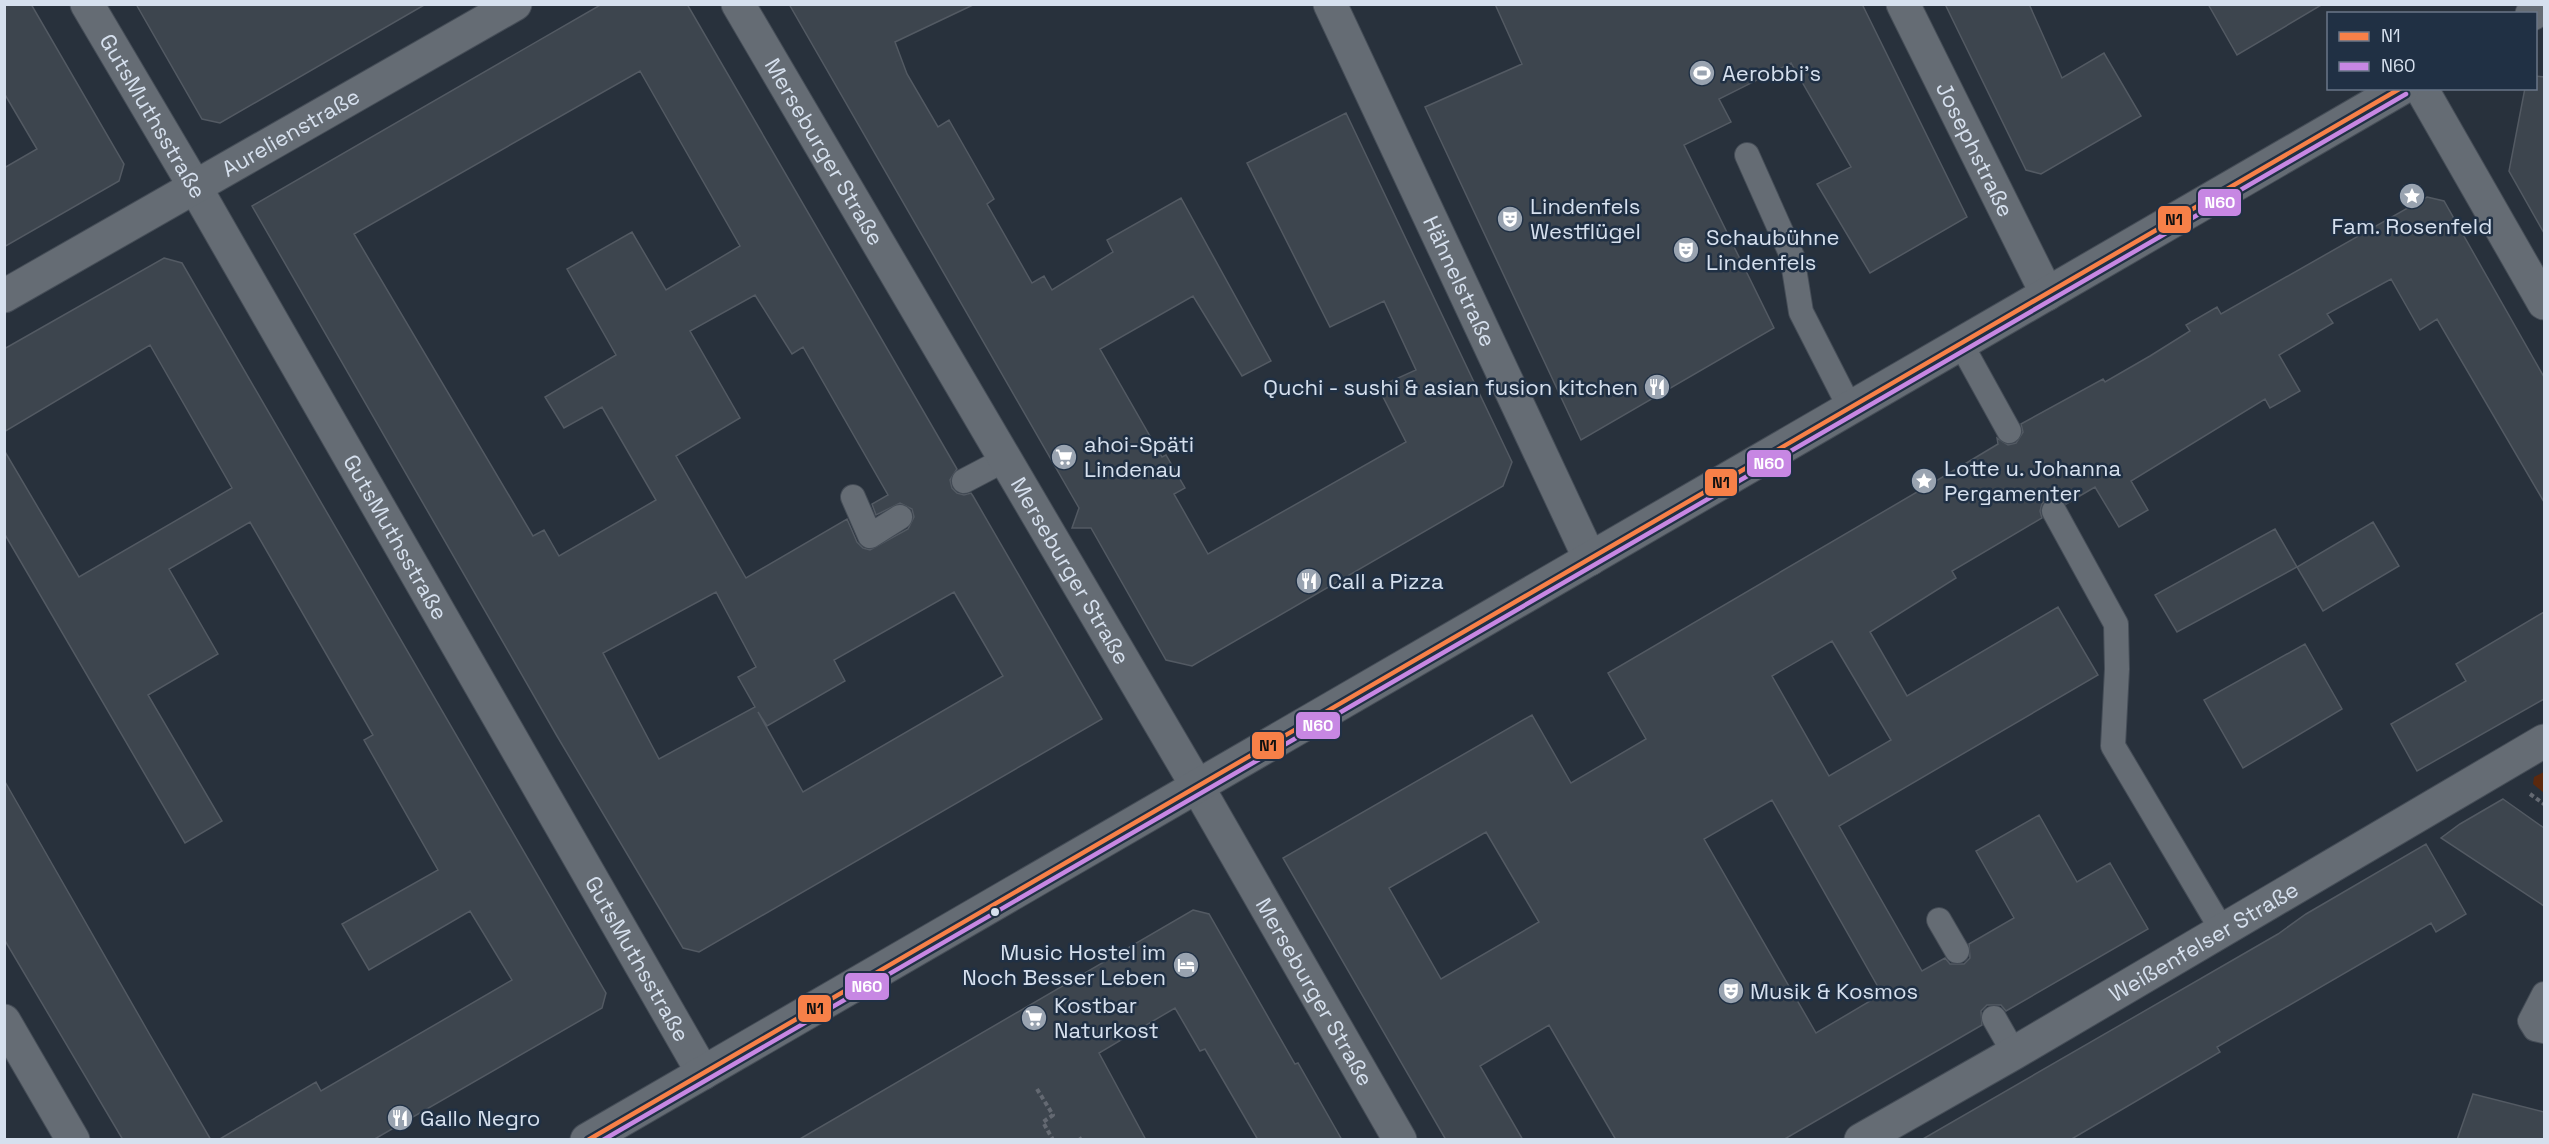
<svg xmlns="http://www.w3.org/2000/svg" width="2549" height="1144" font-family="'Space Grotesk',sans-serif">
<rect width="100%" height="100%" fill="#28313c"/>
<!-- green -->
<path fill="#5b290e" d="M2544,772v21l-11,-9 1,-7z"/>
<!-- building -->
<path fill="#3d454e" stroke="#535a63" stroke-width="1.5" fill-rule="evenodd" d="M4,4h27l93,160 -5,17 -115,66v-79l33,-19 -33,-56z
M136,4h290l-206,119 -18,-4z
M602,4h85l270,465 -7,11 2,8 5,5 7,2 7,-2 2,3 129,223 -403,233 -16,-4 -126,-212 -305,-530zM640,71l100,175 -74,44 -34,-58 -65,37 49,86 -71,42 19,31 38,-21 54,93 -97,56 -15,-26 -11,6 -179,-302zM755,295l37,59 11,-7 85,148 -16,9 4,11 24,-12 12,6 2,8 -6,12 -38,21 -7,-2 -6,-6 -10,-23 -101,59 -70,-122 64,-38 -50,-87zM716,592l40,75 -18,10 17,30 -96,52 -56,-106zM954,592l49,84 -200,116 -45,-80 9,14 78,-45 -11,-21z
M789,4h186l-80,38 12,32 31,53 11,-7 45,79 -7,5 45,79 12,-7 8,14 61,-38 -6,-12 74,-42 90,163 -29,15 -49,-80 -93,53 62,108 4,-2 19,33 -11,6 34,60 198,-112 -28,-55 38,-17 -32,-69 -54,26 -83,-164 99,-50 166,349 -9,24 -311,180 -26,-6 -75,-132h-19l7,-20z
M1495,4h367l105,213 -97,56 -53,-89 34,-17 -60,-104 -72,36 12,23 -47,23 90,183 -193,112 -156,-333 97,-43z
M1945,4h84l33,74 42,-25 37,63 -100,58 -15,-4z
M2208,4h115l-86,51z
M2535,76l9,1v156l-35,-62 16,-83h10z
M2427,197l17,4 100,176v125l-107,-183 -17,11 -29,-51 -64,35 6,9 -54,32 21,36 -30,17 -5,-9 -134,82 17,29 -29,17 -24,-40 -29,17 -5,-5 -13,-1 -6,6 -2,7 2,7 -90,53 4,7 -86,54 37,64 151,-89 40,68 -259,151 83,145 23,-13 5,6h14l6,-6 -1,-14 45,-26 -38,-67 63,-36 38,67 33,-19 38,66 -142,82 -5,-6h-14l-6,6 1,14 -199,115h-167l-67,-115 -69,41 43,74h-77l-163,-282 249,-143 39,68 75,-44 -38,-66 350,-205 40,-24 -1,-6 11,7 8,-2 7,-11 -2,-8 82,-45 2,3 45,-26 40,-25 -4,-6 31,-18 4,7zM1832,641l59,99 -62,36 -57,-100zM1772,800l110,194 -66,39 -112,-194zM1486,832l53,90 -98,57 -52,-91z
M164,258l18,5 424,730 -4,15 -229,132h-155l98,-58 5,9 191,-111 -42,-69 -101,59 -27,-46 96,-54 -74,-130 9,-5 -123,-213 -81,47 49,85 -70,41 74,126 -37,22 -181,-310v-83l75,127 153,-89 -82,-143 -146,87v-83z
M2373,522l26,44 -76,45 -26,-44z
M2275,529l22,38 -120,65 -22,-37z
M2544,612v87l-127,72 -26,-47 75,-43 -10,-17z
M2305,644l37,65 -99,59 -39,-68z
M4,780l146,255 61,105h-88l-119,-201z
M2503,799l41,29v78l-103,-68 19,-14z
M2426,844l40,70 -30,18 -5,-9 -214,124 3,5 -150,88h-149l357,-206 28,-20z
M1193,910l16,4 86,150 3,-1 44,77h-84l-53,-91 -5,2 -25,-43 -76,45 47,87h-348z
M2473,1094l71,18v28h-87z"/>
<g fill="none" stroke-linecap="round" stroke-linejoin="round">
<!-- service casing -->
<g stroke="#454d57" stroke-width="26">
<path id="service" d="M1747,155l45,101 9,56 49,96
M1961,344l48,87
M964,481l42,-22
M853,497l17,39 30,-19
M2054,511l62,113 1,45 -4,77 109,184
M1939,920l18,31
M2544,994l-14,27 5,8 9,2
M1994,1018l20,35"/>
</g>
<!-- pedestrian casing -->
<g stroke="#454d57" stroke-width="35">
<g id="pedestrian">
<path id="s1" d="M738,4l459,782"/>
</g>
</g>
<!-- minor casing -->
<g stroke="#454d57" stroke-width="35">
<g id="minor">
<path id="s2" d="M87,4l108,183 508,886"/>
<path id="s3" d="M1330,4l260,555"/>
<path id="s4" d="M1903,4l144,290"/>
<path d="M2421,88l123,215"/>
<path id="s5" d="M4,296l511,-292"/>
<path id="s6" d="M1197,786l203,354"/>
<path d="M4,1021l69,119"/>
<path id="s7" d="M1861,1140l153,-87 530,-312"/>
</g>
</g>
<!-- tertiary casing -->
<g stroke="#454d57" stroke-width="35">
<path id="tertiary" d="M2532,14l12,-8
M587,1140l1815,-1052"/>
</g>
<!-- path -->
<path stroke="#646972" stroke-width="4" stroke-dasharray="4.5 3" stroke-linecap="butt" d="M2530,794l14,10
M1037,1089l16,26 -10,7 10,18
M1079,1140l3,-2"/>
<!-- service -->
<use href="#service" stroke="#656c74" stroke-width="24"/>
<!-- pedestrian -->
<use href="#pedestrian" stroke="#656c74" stroke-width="33"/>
<!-- minor -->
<use href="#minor" stroke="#656c74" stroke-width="33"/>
<!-- tertiary -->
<use href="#tertiary" stroke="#656c74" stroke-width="33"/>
<!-- bus-1 casing -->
<g stroke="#203044" stroke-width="9">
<path id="bus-1" d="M588,1140l1813,-1052"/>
</g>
<!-- bus-2 casing -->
<g stroke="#203044" stroke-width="9">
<path id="bus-2" d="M603,1140l1803,-1046"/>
</g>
<!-- bus-1 -->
<use href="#bus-1" stroke="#f78048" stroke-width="4.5"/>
<!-- bus-2 -->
<use href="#bus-2" stroke="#c787e3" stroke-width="4.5"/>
</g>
<!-- icons -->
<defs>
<g id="stadium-disc" transform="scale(1.35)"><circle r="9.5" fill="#99a3b0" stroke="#203044"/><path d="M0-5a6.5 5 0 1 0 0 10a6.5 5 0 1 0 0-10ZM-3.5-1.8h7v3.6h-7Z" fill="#fff"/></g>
<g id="sight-disc" transform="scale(1.35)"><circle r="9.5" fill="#99a3b0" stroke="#203044"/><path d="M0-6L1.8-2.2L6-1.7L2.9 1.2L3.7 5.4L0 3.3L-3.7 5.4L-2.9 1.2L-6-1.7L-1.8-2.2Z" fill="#fff"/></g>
<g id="theatre-disc" transform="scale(1.35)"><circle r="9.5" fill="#99a3b0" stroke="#203044"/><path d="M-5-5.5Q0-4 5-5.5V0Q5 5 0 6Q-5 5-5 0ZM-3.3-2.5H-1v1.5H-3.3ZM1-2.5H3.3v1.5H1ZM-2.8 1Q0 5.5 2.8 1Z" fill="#fff"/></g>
<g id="restaurant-disc" transform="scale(1.35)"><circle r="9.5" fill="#99a3b0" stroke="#203044"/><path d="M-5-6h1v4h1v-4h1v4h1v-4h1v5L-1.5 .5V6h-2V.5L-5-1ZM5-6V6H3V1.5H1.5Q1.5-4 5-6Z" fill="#fff"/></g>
<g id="supermarket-disc" transform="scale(1.35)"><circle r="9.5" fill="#99a3b0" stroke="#203044"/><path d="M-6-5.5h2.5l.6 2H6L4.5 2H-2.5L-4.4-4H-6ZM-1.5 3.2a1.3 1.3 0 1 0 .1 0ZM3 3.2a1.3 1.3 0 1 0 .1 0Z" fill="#fff"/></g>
<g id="hotel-disc" transform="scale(1.35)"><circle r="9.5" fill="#99a3b0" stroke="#203044"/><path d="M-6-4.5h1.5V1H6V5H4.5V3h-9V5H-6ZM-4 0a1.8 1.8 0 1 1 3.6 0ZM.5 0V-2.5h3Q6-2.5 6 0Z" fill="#fff"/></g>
</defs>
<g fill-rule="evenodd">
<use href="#stadium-disc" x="1702" y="73"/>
<use href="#sight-disc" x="2412" y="196"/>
<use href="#theatre-disc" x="1510" y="219"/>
<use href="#theatre-disc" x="1686" y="250"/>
<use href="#restaurant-disc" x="1657" y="387"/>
<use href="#supermarket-disc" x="1064" y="457"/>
<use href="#sight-disc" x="1924" y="481"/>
<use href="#restaurant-disc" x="1309" y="581"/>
<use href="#hotel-disc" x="1186" y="965"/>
<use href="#theatre-disc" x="1731" y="991"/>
<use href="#supermarket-disc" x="1034" y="1018"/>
<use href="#restaurant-disc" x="400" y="1118"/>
</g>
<!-- markers -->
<circle fill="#d6e0ee" stroke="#203044" stroke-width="2" cx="995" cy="912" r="5"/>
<g text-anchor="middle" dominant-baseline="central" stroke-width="5" stroke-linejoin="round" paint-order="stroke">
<!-- poi labels -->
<g font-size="22" fill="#d6e0ee" stroke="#203044" text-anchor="start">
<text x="1722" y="73">Aerobbi's</text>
<text x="1530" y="206">Lindenfels<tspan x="1530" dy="25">Westflügel</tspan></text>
<text x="2412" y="226" text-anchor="middle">Fam. Rosenfeld</text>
<text x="1706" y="237">Schaubühne<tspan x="1706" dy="25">Lindenfels</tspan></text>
<text x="1638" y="387" text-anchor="end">Quchi - sushi &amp; asian fusion kitchen</text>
<text x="1084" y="444">ahoi-Späti<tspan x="1084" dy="25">Lindenau</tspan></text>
<text x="1944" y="468">Lotte u. Johanna<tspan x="1944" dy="25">Pergamenter</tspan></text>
<text x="1328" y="581">Call a Pizza</text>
<text x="1166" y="952" text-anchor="end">Music Hostel im<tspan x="1166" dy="25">Noch Besser Leben</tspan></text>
<text x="1750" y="991">Musik &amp; Kosmos</text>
<text x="1054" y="1005">Kostbar<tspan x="1054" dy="25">Naturkost</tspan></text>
<text x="420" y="1118">Gallo Negro</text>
</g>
<!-- street labels -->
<g font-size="22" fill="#d6e0ee" stroke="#203044">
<text stroke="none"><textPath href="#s2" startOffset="130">GutsMuthsstraße</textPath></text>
<text stroke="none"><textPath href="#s5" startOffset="330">Aurelienstraße</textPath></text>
<text stroke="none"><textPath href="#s4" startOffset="162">Josephstraße</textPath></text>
<text stroke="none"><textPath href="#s1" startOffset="171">Merseburger Straße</textPath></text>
<text stroke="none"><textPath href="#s3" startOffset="306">Hähnelstraße</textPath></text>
<text stroke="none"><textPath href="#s2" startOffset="616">GutsMuthsstraße</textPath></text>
<text stroke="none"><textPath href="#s1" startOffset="657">Merseburger Straße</textPath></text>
<text stroke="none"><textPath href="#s7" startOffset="396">Weißenfelser Straße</textPath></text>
<text stroke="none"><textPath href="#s2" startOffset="1102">GutsMuthsstraße</textPath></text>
<text stroke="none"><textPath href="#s6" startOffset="237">Merseburger Straße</textPath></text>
</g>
</g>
<g stroke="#203044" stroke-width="2">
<rect x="2197" y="188" width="45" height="29" rx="6" fill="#c787e3"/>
<rect x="2157" y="205" width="35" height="29" rx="6" fill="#f78048"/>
<rect x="1746" y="449" width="46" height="29" rx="6" fill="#c787e3"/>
<rect x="1704" y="468" width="34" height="29" rx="6" fill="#f78048"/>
<rect x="1295" y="711" width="46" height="29" rx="6" fill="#c787e3"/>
<rect x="1251" y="731" width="34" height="29" rx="6" fill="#f78048"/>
<rect x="844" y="972" width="46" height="29" rx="6" fill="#c787e3"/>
<rect x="797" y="994" width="35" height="29" rx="6" fill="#f78048"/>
</g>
<g font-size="16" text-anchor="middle" font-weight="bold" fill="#fff">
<text x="2220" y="208">N60</text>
<text x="1769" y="469">N60</text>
<text x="1318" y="731">N60</text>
<text x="867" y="992">N60</text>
</g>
<g font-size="16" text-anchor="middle" font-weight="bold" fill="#111">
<text x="2174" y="225">N1</text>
<text x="1721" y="488">N1</text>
<text x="1268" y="751">N1</text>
<text x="815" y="1014">N1</text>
</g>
<!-- border -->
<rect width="2549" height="1144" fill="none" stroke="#d6e0ee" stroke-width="12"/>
<!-- legend -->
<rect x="2327" y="12" width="210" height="78" fill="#203044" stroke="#697688" stroke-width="1.5"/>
<rect x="2339" y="32" width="30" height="9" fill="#f78048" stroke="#697688" stroke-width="1.5"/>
<text x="2381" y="42" font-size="18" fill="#d6e0ee">N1</text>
<rect x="2339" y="62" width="30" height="9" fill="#c787e3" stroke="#697688" stroke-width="1.5"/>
<text x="2381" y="72" font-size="18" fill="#d6e0ee">N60</text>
</svg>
